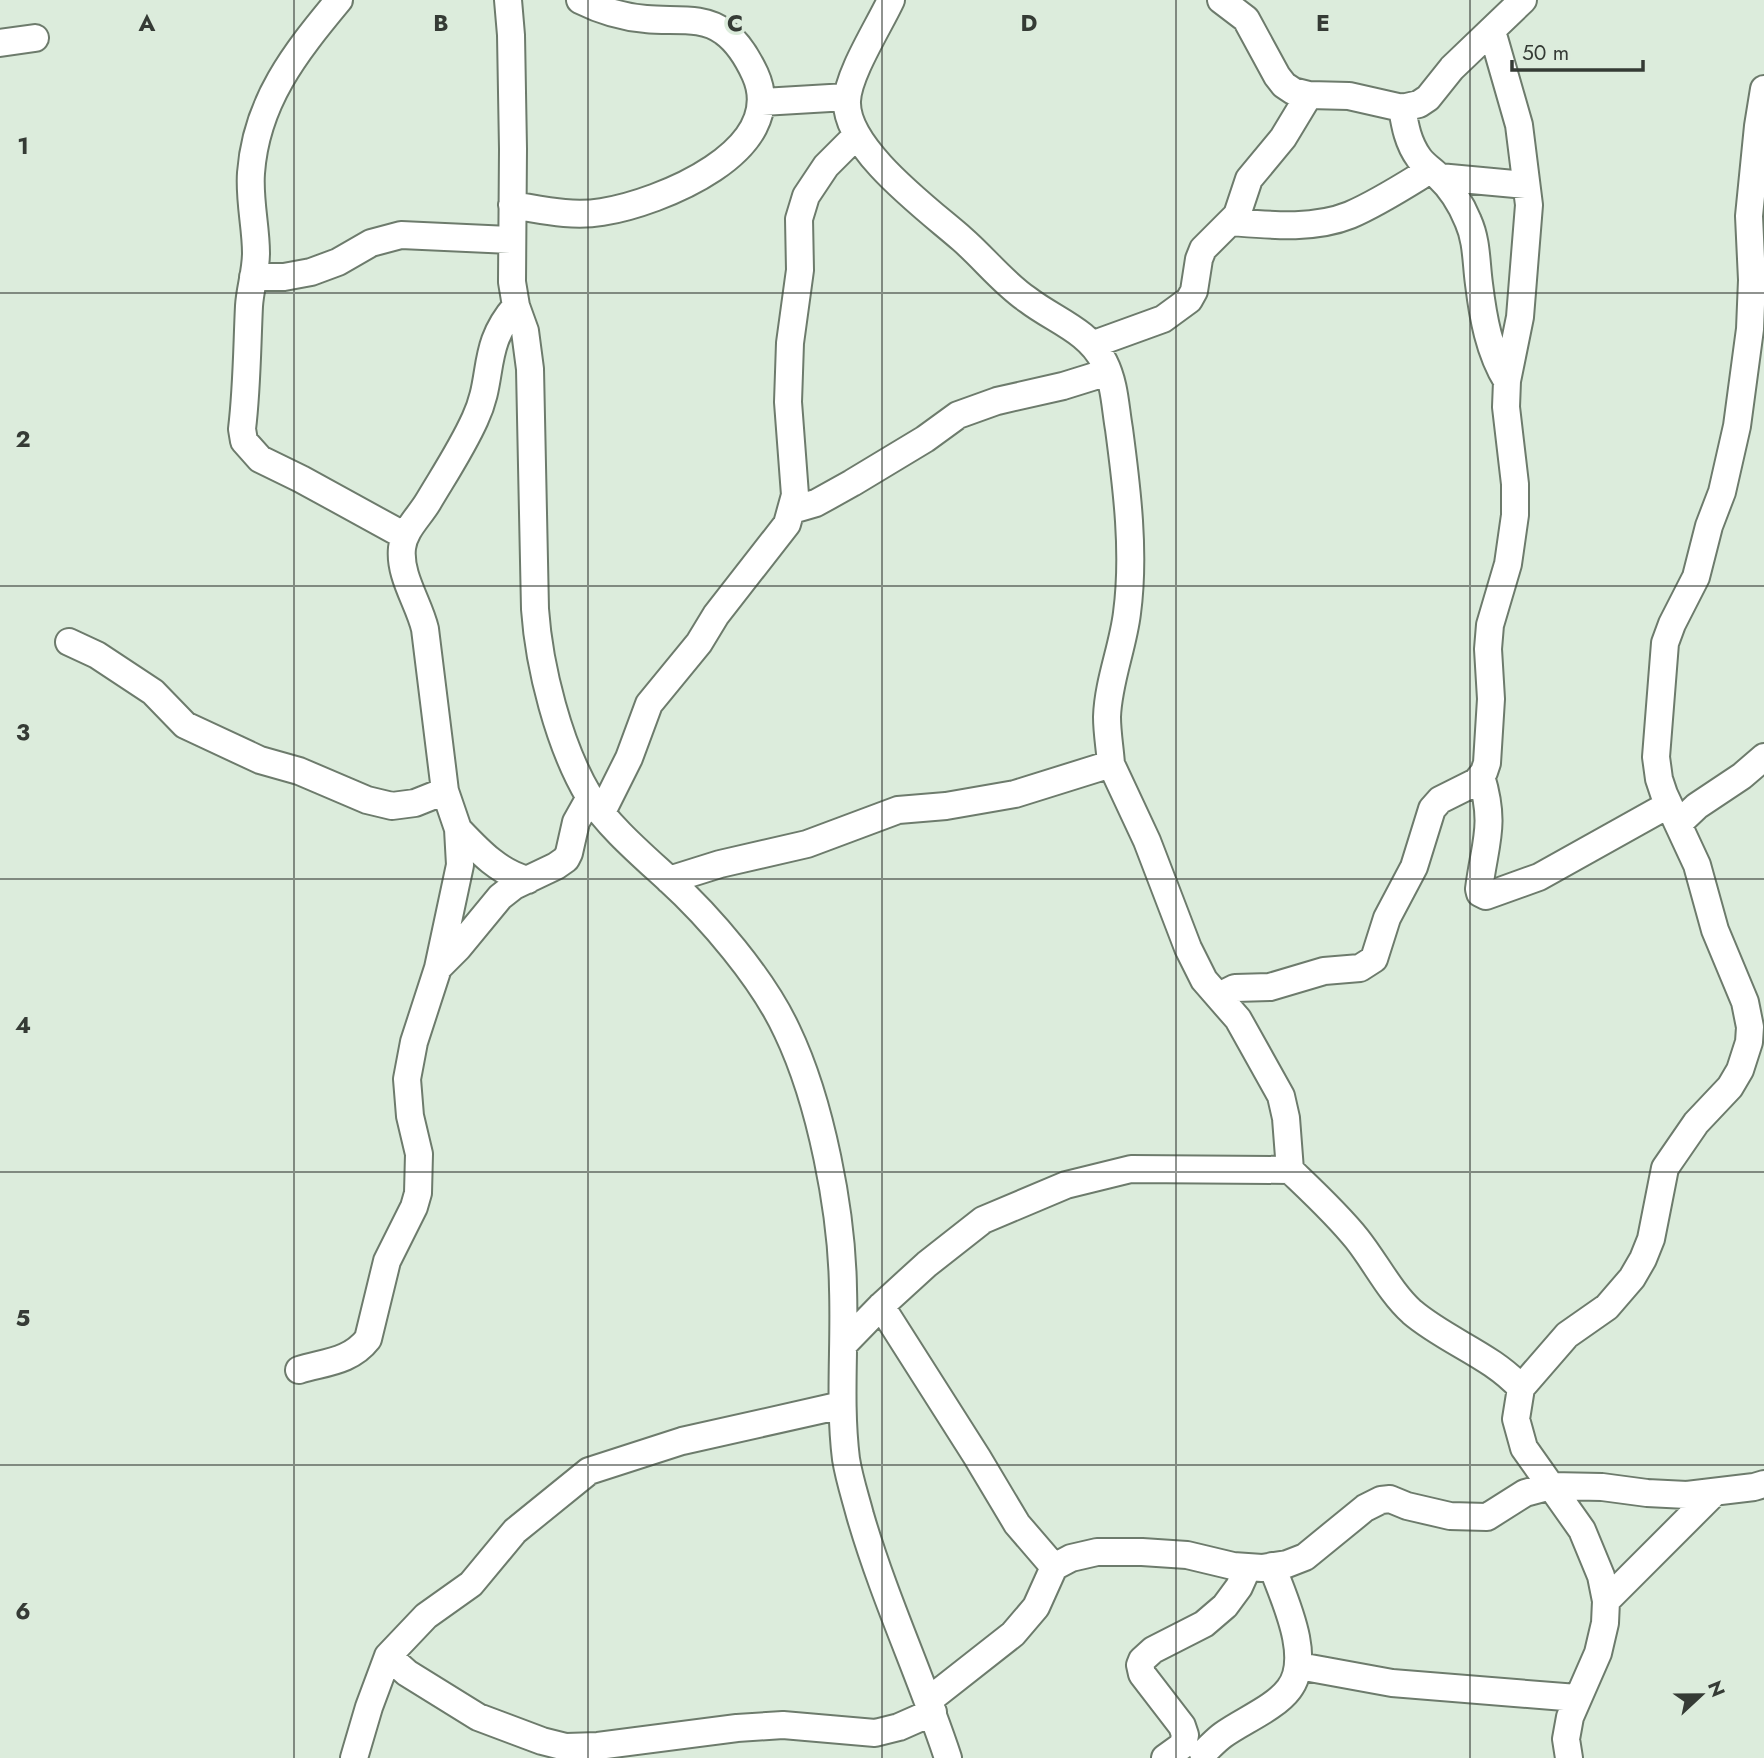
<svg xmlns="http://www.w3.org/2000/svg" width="1764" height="1758" font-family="Jost,sans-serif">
<rect width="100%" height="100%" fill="#dcecdc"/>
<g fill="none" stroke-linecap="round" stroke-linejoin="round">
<!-- minor casing -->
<g stroke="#6d7b6c" stroke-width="30">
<path id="minor" d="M339,0c-44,53 -83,102 -88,173 -2,27 5,54 5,80 0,18 -6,36 -7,53 -2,42 -2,82 -7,123l2,12 16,18 41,20 104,57
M508,0l3,35 2,114 -1,133 4,24 9,25 5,38 5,240c4,58 24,137 54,187 18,29 53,59 78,82 43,39 96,101 120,153 34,71 55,181 56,258 2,57 -4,114 3,170 3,19 9,37 14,56 24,83 61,161 88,243
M1221,0l25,19 31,57 7,9 9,6 16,4 40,1 53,12 17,-4 9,-6 24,-30 71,-68
M0,43l35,-5
M762,102l85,-5
M1402,108c3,18 6,35 17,50 5,7 13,12 19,18 13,12 23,28 30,45 9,20 8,41 11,63 4,33 10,68 28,97
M1439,177l87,8
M512,205c31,5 59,12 90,7 57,-9 188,-61 153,-138 -7,-15 -17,-32 -31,-42 -22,-17 -52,-10 -78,-13 -24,-2 -44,-8 -66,-19
M1231,222c38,3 82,8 119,-7 28,-12 54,-29 80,-45
M253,277h31l27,-5 27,-10 33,-19 30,-8 110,5
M1094,344l69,-25 26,-19 5,-9 5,-32 4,-10 34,-34 12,-36 34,-41 26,-43
M792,510l24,-7 36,-20 73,-44 33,-24 39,-14 66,-15 45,-14
M69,642l28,13 56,37 32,33 75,35 39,11 68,29 25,6 23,-3 30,-12
M1111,764l36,77 41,107 16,32 34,39 43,77 5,22 4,52
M1481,776c15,49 4,66 -2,113l1,4 6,3 53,-19 129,-72
M602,812l27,-54 20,-54 50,-61 17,-28 71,-91 8,-29 -7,-93 2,-59 10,-73 -1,-51 7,-23 20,-30 31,-31
M1678,824l19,-18 45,-30 22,-19
M458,829c20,21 41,44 70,51
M669,880l51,-16 87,-20 91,-34 48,-4 69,-12 96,-30c-1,-15 -4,-31 -4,-47 1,-35 16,-70 20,-104 8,-60 0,-124 -8,-184 -4,-23 -4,-45 -15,-67 -15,-31 -50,-42 -76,-62 -25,-17 -43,-41 -66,-61 -33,-29 -117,-90 -115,-138 1,-27 32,-75 44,-101
M439,967l19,-19 42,-51 14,-11 42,-20 10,-7 3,-6 7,-31 14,-25
M1219,996l16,-8 35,-1 54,-16 36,-3 14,-9 13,-41 27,-51 18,-58 8,-9 36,-18 8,-10 3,-9 4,-64 -3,-50 2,-24 18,-61 7,-49v-31l-9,-77 1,-26 13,-64 9,-112 -10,-80 -27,-94
M881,1306l96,151 40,67 37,43
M844,1344l37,-38 46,-42 56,-44 83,-35 65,-16 159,1c23,22 47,44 67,69 19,24 33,53 55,73 34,29 79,43 109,76
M299,1370c26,-8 51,-8 69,-31l19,-78 27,-54 4,-14 1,-39 -9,-38 -3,-37 7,-37 24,-74 22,-103 -2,-36 -13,-38 -20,-162c-6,-26 -26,-53 -23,-81 2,-18 17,-31 26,-46 16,-27 34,-54 47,-83 20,-42 5,-72 41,-113
M1606,1601l109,-109
M388,1656l19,17 71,44 64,24 24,6 32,-1 139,-18 46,-3 92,8 24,-6 34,-15
M1299,1666l93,17 185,15
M929,1700l84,-66 23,-27 18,-40 17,-9 26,-6h45l45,3 46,11 29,2 25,-4 18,-7 60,-49 16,-8 9,-1 17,7 43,10 37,1 38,-24 26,-7 51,1 45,6 40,2 67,-8 10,-3
M1203,1753c7,-6 13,-13 20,-18 19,-14 52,-27 66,-46 24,-31 -5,-90 -17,-123
M354,1758l15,-51 19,-51 38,-40 45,-32 44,-53 74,-60 93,-30 160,-36
M1165,1758l18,-13 2,-10 -3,-9 -40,-52 -2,-9 2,-5 11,-10 51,-26 21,-18 14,-19 9,-20
M1569,1758l-3,-19 4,-22 28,-64 7,-30 1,-22 -5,-25 -19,-46 -58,-82 -8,-29 5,-31 46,-53 40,-28 25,-29 11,-19 8,-20 14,-71 31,-45 34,-36 10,-17 9,-28 1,-15 -5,-25 -30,-72 -18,-65 -33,-71 -5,-15 -3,-22 9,-114 7,-19 24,-47 13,-51 13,-34 15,-66 13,-97 2,-49 -3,-64 9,-90 6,-37"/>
</g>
<!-- minor -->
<use href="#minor" stroke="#fff" stroke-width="26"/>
</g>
<!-- grid -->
<path fill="none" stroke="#353b35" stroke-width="2" stroke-opacity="0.55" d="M294,0v1758M588,0v1758M882,0v1758M1176,0v1758M1470,0v1758M0,293h1764M0,586h1764M0,879h1764M0,1172h1764M0,1465h1764"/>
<g font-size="23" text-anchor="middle" font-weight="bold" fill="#353b35" stroke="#dcecdc" stroke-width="7" stroke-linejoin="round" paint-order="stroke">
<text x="147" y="31">A</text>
<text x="441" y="31">B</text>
<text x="735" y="31">C</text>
<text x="1029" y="31">D</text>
<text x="1323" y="31">E</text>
<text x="23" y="154">1</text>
<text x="23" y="447">2</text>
<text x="23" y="740">3</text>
<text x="23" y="1033">4</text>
<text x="23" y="1326">5</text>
<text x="23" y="1619">6</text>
</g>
<!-- north arrow -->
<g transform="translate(1701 1695) rotate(68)" stroke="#dcecdc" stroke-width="5" paint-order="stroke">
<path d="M0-5L12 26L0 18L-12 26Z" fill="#353b35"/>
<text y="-10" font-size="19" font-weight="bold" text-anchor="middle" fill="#353b35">N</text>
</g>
<!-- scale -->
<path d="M1512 60v10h131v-10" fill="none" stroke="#353b35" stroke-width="3.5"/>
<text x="1522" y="60" font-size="21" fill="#353b35" stroke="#dcecdc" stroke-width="5" paint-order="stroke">50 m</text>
</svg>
